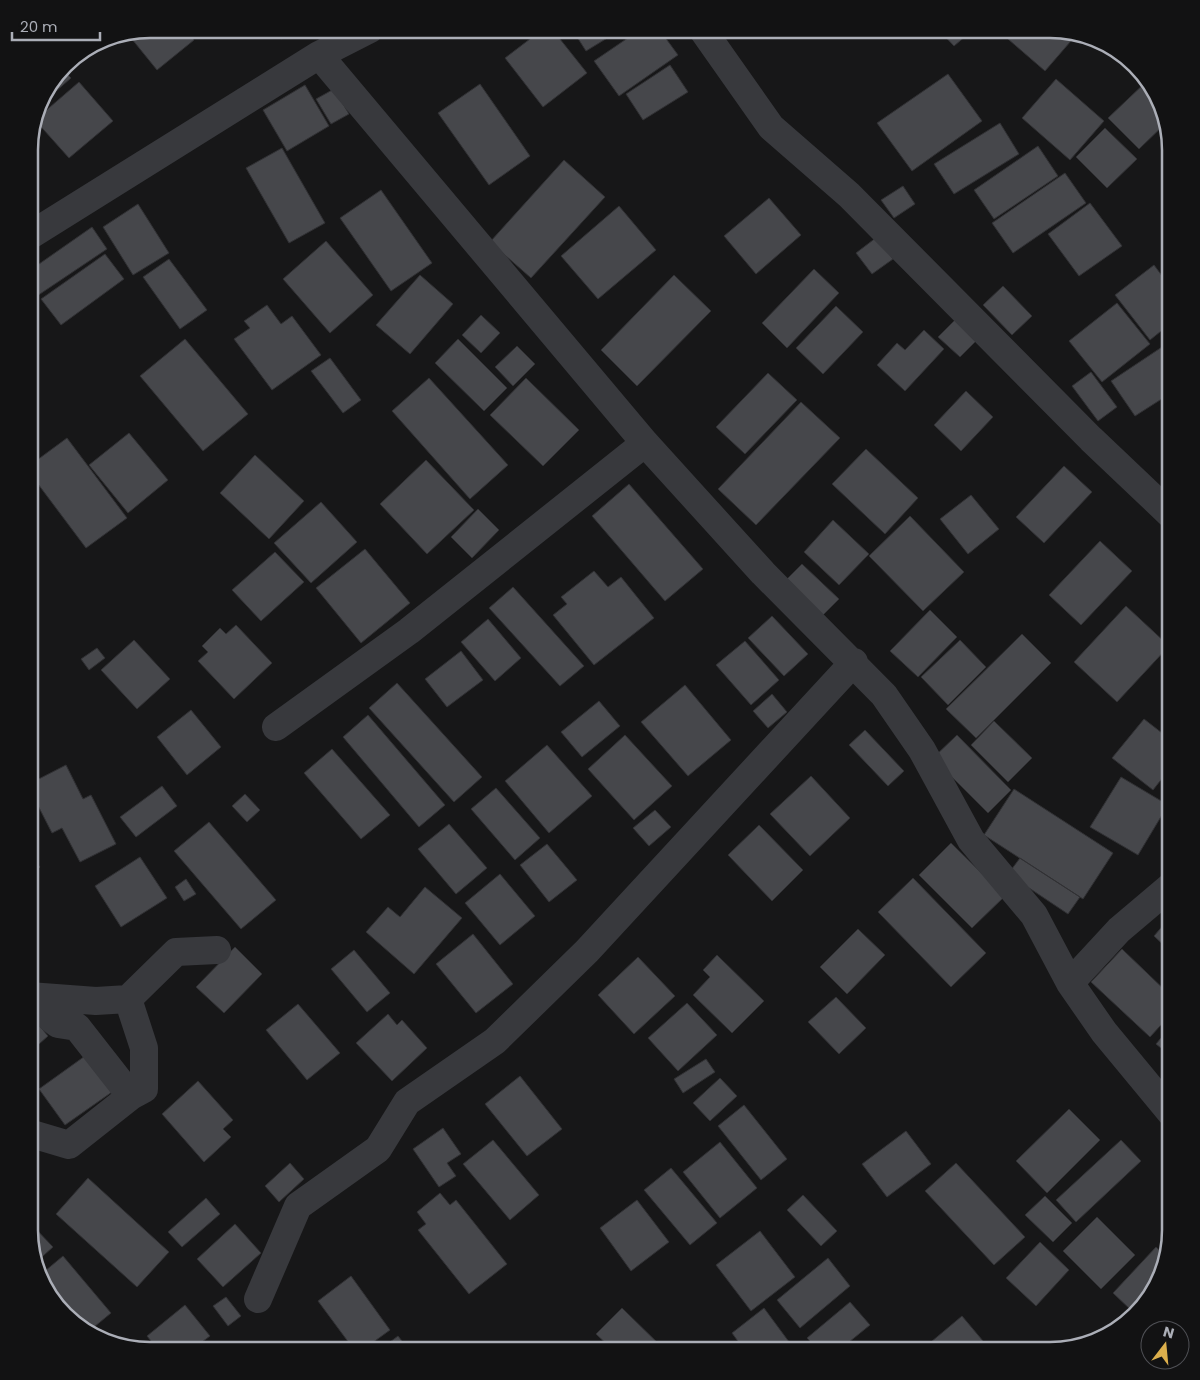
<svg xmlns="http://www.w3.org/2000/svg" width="1200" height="1380" font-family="Poppins,sans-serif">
<rect width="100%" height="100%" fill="#171718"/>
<!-- building -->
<path fill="#46474b" stroke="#313134" d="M150,29h35l9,11 -37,30 -30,-37z
M274,29h23l-16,10z
M543,29h9l35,44 -44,34 -38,-49z
M572,29h50l-36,22z
M641,29h18l19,26 -59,41 -25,-35z
M938,29h36l-20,17z
M1016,29h42l19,5 -32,37 -37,-32z
M670,65l18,27 -45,28 -17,-26z
M62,69l9,9 -32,28 2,-9z
M948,74l34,47 -70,50 -35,-48z
M1056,79l48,42 -34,39 -48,-42z
M1148,80l17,31 2,11 -28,27 -31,-31z
M79,82l34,39 -44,37 -34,-38z
M480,84l50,72 -41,29 -51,-72z
M305,85l24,41 -42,25 -24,-41z
M334,89l15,25 -18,10 -15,-25z
M1000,123l19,31 -65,40 -20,-30z
M1105,128l32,31 -30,29 -31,-31z
M1038,146l20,30 -64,43 -20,-29z
M282,148l43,75 -36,20 -43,-75z
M564,160l41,37 -74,81 -41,-36z
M1065,173l21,30 -73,50 -21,-30z
M903,186l12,18 -21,14 -13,-18z
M381,190l51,73 -41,28 -51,-73z
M769,198l32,37 -45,39 -32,-38z
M1090,203l32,43 -43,30 -31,-42z
M138,204l31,49 -36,22 -30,-48z
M619,206l37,44 -58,49 -37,-43z
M92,227l15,22 -70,47 -8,-12v-13z
M877,237l16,22 -21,15 -16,-21z
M326,241l47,54 -43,38 -47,-54z
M105,254l19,25 -63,46 -20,-26z
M169,259l38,51 -27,19 -37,-52z
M1154,265l17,23v35l-21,17 -35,-45z
M814,269l25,24 -52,55 -25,-25z
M420,275l33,29 -43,50 -34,-29z
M674,275l37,36 -74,75 -36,-36z
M1003,286l29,30 -20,19 -29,-30z
M1117,303l33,41 -48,38 -33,-41z
M267,305l14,19 11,-8 29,39 -49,35 -38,-51 16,-11 -6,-7z
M836,306l27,26 -40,42 -27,-26z
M481,315l19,18 -19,20 -19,-18z
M958,317l22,20 -20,20 -22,-20z
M924,330l20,19 -39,42 -28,-26 20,-22 8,7z
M185,339l63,75 -45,37 -63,-75z
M458,339l49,49 -23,23 -49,-48z
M1171,341v52l-36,23 -24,-35z
M517,346l18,18 -22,22 -18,-19z
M330,358l31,42 -18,13 -32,-42z
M1091,372l26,35 -19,14 -26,-35z
M768,373l29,27 -52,54 -29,-27z
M429,378l79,87 -38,34 -78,-88z
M526,378l53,52 -36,36 -53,-51z
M966,391l27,26 -32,34 -27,-26z
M801,402l39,36 -84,87 -38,-36z
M129,433l39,47 -40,33 -39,-48z
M67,438l60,80 -41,30 -57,-76v-6z
M866,449l52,49 -33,36 -53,-50z
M255,455l49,46 -35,38 -49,-46z
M426,460l48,50 -47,44 -47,-50z
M1064,466l28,26 -48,51 -28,-26z
M629,484l74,85 -38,32 -73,-85z
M971,495l28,34 -31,25 -28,-35z
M321,502l36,40 -46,41 -37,-40z
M478,509l21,21 -27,28 -21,-21z
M910,516l54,56 -41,39 -54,-55z
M833,520l36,34 -30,31 -35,-33z
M1100,541l32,30 -51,54 -32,-30z
M365,549l45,54 -49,40 -45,-55z
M275,552l29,30 -43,39 -29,-31z
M802,564l37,35 -17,17 -37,-35z
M594,571l14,16 13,-10 33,41 -60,47 -41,-50 14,-11 -6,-7z
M513,587l71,79 -24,20 -71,-78z
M1126,606l43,40 -52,56 -43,-40z
M930,610l27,27 -39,40 -28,-26z
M772,616l36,38 -24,22 -36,-38z
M488,619l33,39 -26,23 -34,-39z
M236,625l36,38 -38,36 -36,-38 10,-9 -6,-6 18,-18 6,6z
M1022,634l29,29 -75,75 -30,-29z
M134,640l36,39 -33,30 -36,-39z
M960,640l26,27 -38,38 -27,-28z
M745,641l34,39 -28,25 -35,-40z
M97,648l8,10 -16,12 -8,-11z
M461,651l22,29 -36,27 -22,-28z
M397,683l85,94 -28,25 -85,-94z
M685,685l46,55 -43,36 -47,-54z
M772,694l15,18 -19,16 -15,-17z
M599,701l21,25 -38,31 -21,-25z
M191,710l30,37 -34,28 -30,-38z
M368,715l77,90 -26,22 -76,-90z
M1144,719l27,21v27l-18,23 -41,-32z
M994,721l38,37 -24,24 -37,-37z
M865,730l39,41 -16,15 -39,-41z
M625,735l47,51 -38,34 -46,-51z
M957,735l54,55 -23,23 -55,-55z
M547,745l45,51 -43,37 -44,-52z
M332,749l58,66 -29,24 -57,-66z
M66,765l17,34 8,-4 25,49 -36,18 -18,-34 -10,5 -23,-45v-4z
M811,776l39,42 -40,38 -40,-42z
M1121,777l47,28 -30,50 -48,-28z
M162,786l15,20 -41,31 -16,-20z
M496,788l44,50 -25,22 -44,-51z
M1014,789l99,64 -30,46 -99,-64z
M245,794l15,16 -13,12 -15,-16z
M655,810l16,17 -22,19 -16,-18z
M209,822l67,78 -35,29 -67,-78z
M449,824l38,44 -31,26 -38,-45z
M759,825l44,45 -31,31 -44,-46z
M951,843l54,53 -33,32 -53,-53z
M547,844l30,36 -28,22 -29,-37z
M29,854l11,13 -11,10z
M140,857l27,41 -46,29 -26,-41z
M1020,858l60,39 -12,17 -60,-40z
M500,874l35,42 -35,29 -35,-42z
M913,878l73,75 -35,34 -73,-75z
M186,879l10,15 -12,7 -9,-14z
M425,887l37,31 -48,56 -48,-42 22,-25 12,10z
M1171,916v36l-17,-16z
M858,929l27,26 -38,39 -27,-27z
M473,934l40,50 -37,29 -40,-49z
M235,947l27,27 -38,39 -28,-26z
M1122,949l49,47v18l-21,23 -59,-55z
M354,950l36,43 -23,19 -36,-43z
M717,955l47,46 -32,32 -39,-38 17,-18 -7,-7z
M638,957l37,39 -41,38 -36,-39z
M836,997l30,31 -27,26 -31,-32z
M687,1003l30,32 -39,36 -30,-33z
M298,1004l42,49 -33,27 -41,-50z
M29,1013l19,23 -19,17z
M388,1014l9,11 5,-5 25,28 -35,33 -36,-38z
M1171,1026v30l-15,-12z
M85,1056l27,36 -47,33 -26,-36z
M706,1059l9,13 -32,21 -9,-14z
M520,1076l42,53 -35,27 -42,-52z
M720,1078l17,18 -27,25 -17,-18z
M198,1081l35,39 -10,9 8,8 -27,25 -42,-48z
M744,1105l43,54 -26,21 -43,-54z
M1069,1109l31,31 -53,53 -31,-32z
M443,1128l18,26 -14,9 9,13 -17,11 -26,-38z
M906,1131l25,33 -44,33 -25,-33z
M493,1140l46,55 -29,25 -47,-56z
M1121,1140l20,21 -65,61 -20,-22z
M720,1142l37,46 -37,30 -37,-46z
M290,1163l14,16 -25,23 -14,-16z
M956,1163l69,74 -31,28 -69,-74z
M671,1168l46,55 -27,22 -46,-55z
M88,1178l81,74 -32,35 -81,-73z
M440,1193l10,12 6,-5 51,64 -38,30 -51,-64 8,-6 -9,-12z
M803,1195l34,36 -16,15 -34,-36z
M1045,1196l27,27 -19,19 -28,-27z
M206,1198l14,16 -38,33 -14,-15z
M637,1200l32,42 -38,29 -31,-43z
M1097,1217l38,38 -34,34 -38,-38z
M235,1224l26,29 -38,34 -26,-28z
M33,1226l20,21 -19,17 -5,-34z
M760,1231l35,46 -44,34 -35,-46z
M1040,1242l29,28 -33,36 -30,-28z
M1156,1247l9,8 -6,27 -27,29 -19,-18z
M63,1256l48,57 -23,19 -34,-28 -15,-28z
M828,1258l22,28 -50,42 -23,-28z
M351,1276l39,54 -29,21h-6l-37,-50z
M226,1297l15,19 -13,10 -15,-20z
M850,1302l20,23 -32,26h-19l-12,-13z
M185,1305l25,31 -20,15h-31l-12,-15z
M622,1308l44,43h-52l-18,-17z
M764,1308l31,42 -2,1h-48l-13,-18z
M962,1316l21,25 -13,10h-41l-4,-4z
M398,1336l12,15h-32z"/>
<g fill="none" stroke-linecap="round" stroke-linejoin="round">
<!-- minor -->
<path stroke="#38393d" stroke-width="28" d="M702,29l69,98 78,68 242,244 80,76
M319,55l326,388 118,130 121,122 38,55 49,90 63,75 36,68 34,49 67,81
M29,236l290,-181 51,-26
M276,727l133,-96 236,-188
M1070,983l49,-53 52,-44
M29,996l67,5 32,-2
M29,1001l29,23 19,3 54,69
M29,1137l3,-3 37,11 62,-49 13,-7v-41l-16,-49 48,-47 41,-2
M258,1299l40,-93 80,-57 29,-47 88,-61 92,-90 267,-289"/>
</g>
<!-- crop -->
<path d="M0 0H1200V1380H0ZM150 38H1050A112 112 0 0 1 1162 150V1230A112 112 0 0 1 1050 1342H150A112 112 0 0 1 38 1230V150A112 112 0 0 1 150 38Z" fill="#121213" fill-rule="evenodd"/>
<path fill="none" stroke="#abaeb7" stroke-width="2.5" d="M150 38H1050A112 112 0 0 1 1162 150V1230A112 112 0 0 1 1050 1342H150A112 112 0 0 1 38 1230V150A112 112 0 0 1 150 38Z"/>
<!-- north arrow -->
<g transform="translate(1165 1345) rotate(16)"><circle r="24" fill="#121213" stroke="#4f5055"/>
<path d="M0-4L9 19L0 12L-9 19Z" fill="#dcaf4c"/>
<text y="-8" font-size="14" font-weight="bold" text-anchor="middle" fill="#abaeb7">N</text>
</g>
<!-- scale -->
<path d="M12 32v8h88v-8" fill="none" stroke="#abaeb7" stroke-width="2.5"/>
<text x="20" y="32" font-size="15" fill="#abaeb7" stroke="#121213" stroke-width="4" paint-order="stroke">20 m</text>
</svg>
